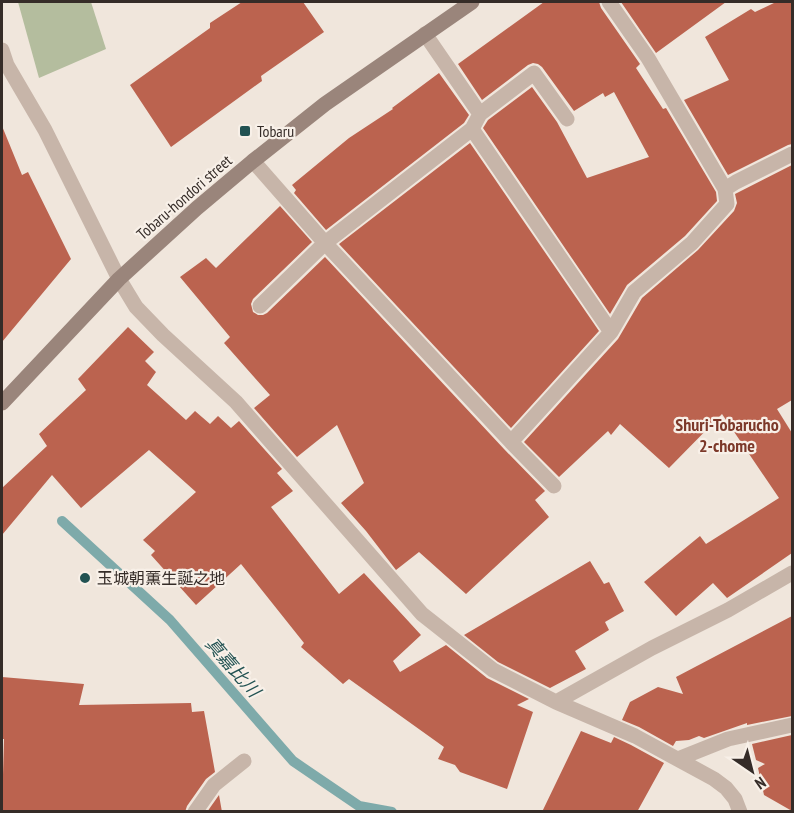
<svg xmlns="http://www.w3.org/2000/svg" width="794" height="813" font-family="'PT Sans Narrow','Noto Sans JP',sans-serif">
<rect width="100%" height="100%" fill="#f0e6dc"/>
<!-- green -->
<path fill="#b4bd9e" d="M18,2h73l15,47 -67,29z"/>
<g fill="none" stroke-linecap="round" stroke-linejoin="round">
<!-- stream -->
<path stroke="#7eaaaa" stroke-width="10" d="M62,521l108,99 123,141 66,45 33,6"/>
</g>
<!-- building -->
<path fill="#bb634f" d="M242,2h61l21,30 -63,44 1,5 -91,66 -41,-62 80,-57v-5z
M544,2h55l2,6 39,56 -4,4 27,41 3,-1 50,84 1,9 -32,35 -58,49 -17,29 -127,-186 5,-8 44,-33 25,35 30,56 62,-21 -35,-65 -9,5 -2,-4 -29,18 -32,-44 -4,-3 -5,-1 -5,2 -46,35 -24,-36z
M621,2h105l-70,51z
M776,2h16v142l-4,1 -60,30 -44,-75 45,-20 -24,-43 46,-28 4,3z
M439,73l30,42 -5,8 -138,107 -32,-37 2,-3 -4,-5 57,-47 44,-29 -1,-1z
M2,126l20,49 6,-3 43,87 -69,83z
M470,143l129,188 -88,97 -172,-184z
M792,165v235l-15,9 15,24v120l-65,45 -14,-15 -37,33 -32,-34 56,-46 6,8 73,-46 -57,-84 -53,54 -49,-44 -9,11 -3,-4 -49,46 -35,-35 94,-103 24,-41 56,-48 36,-39 3,-8 -2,-9z
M280,206l32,36 -59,57 -2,5 2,8 5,3h5l4,-2 58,-56 179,192 41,42 -10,9 14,17 -83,77 -47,-42 -23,18 -30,-39 -25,-28 23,-20 -27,-58 -40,32 -43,-49 16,-13 -46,-52 6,-6 -50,-60 26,-19 10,10z
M128,327l26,25 -9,9 11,11 -9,13 39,35 9,-9 15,13 8,-8 13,12 8,-7 43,48 -5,4 16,18 -22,16 68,87 25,-21 57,62 -28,26 7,11 46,-27 41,33 42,21 -12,6 16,7 -26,77 -47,-17 -5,-7 -17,-6 6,-12 -95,-68 -6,5 -42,-37 3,-4 -63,-79 -45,41 -45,-50 4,-4 -12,-11 53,-48 -47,-42 -68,58 -29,-33 -50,60v-47l45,-42 -8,-12 47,-44 -8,-11z
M590,561l14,23 5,-2 15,29 -19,11 4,8 -34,21 11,18 -36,19 -52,-26 -34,-27z
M792,616v100l-45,9v-2l-43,15 -5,-2 -10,4 -13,1 -3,5 -34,-19 -17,-7 8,-18 28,-15 25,7 -7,-17z
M2,677l82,7 -5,21 112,-2 1,9 12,-1 11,61 -9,7 -19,27 -2,6 -183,-2 2,-71h-2z
M581,731l30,12 3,-6 17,8 33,18 -27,49h-95z
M792,735v76l-28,-16 -6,-27 7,-4 -9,-4 -4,-16z
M219,795l3,17h-15z"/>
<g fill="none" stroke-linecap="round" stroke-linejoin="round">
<!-- street -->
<path stroke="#c7b5a9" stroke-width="15" d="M609,2l39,56 77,131 11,-7 56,-28
M425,34l55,80 -8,15 139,203 23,-40 58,-49 35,-39 -2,-15
M2,50l5,15 38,65 74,149 17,28 27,28 73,67 186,212 71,56 63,32 79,34 79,43 12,9 9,11 5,13
M480,114l54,-41 33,46
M253,161l72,82 186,199 43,44
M260,306l65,-63 147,-114
M511,442l100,-110
M556,702l96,-54 76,-38 64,-37
M678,759l50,-20 64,-14
M195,812l19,-27 30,-24"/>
<!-- secondary -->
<path stroke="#9a857b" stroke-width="15" d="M2,403l117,-124 78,-71 56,-47 72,-57 147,-102"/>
</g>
<!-- markers -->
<g fill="#225252" stroke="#f8f0e8" stroke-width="2">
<rect x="239" y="125" width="12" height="12" rx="3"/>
<circle cx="85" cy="578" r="6"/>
</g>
<g text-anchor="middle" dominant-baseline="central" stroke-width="4.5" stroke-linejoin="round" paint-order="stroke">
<!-- poi labels -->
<g font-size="16" fill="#352c28" stroke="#f8f0e8" text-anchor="start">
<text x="257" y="131">Tobaru</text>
<text x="97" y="578">玉城朝薫生誕之地</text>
</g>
<!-- street labels -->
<g font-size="16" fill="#352c28" stroke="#f8f0e8">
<text transform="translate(184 197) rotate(-41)">Tobaru-hondori street</text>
</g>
<!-- neighbourhood labels -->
<g font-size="18" font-weight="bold" fill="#7c3829" stroke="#f8f0e8">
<text x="727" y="424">Shuri-Tobarucho<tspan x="727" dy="21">2-chome</tspan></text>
</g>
<!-- water labels -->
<g font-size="18" font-style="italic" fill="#225252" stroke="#f8f0e8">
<text transform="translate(233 667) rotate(49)">真嘉比川</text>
</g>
</g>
<!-- border -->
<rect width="794" height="813" fill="none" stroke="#352c28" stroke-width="6"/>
<!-- north arrow -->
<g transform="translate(752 771) rotate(145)" stroke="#f8f0e8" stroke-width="4.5" paint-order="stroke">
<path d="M0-4.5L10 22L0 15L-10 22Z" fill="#352c28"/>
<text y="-9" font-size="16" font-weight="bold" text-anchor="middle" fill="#352c28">N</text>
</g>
</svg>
